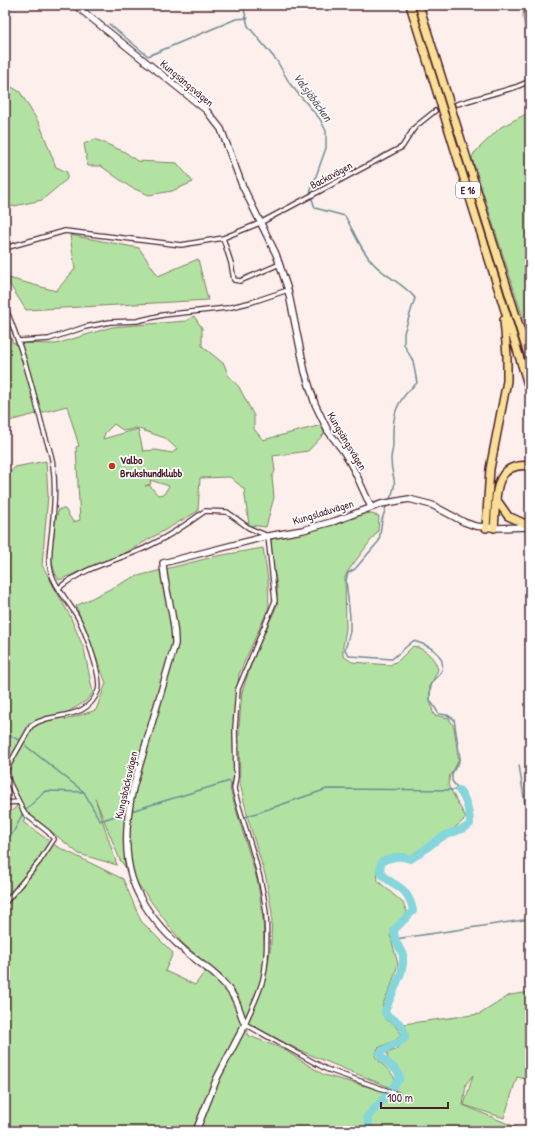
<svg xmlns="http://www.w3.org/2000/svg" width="535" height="1136" font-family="'Patrick Hand',sans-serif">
<rect width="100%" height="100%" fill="#fdefec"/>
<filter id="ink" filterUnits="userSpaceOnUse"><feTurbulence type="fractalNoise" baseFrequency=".025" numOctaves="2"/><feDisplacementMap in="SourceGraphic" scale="8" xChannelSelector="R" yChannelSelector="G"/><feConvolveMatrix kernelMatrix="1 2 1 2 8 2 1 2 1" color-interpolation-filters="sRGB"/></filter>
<g filter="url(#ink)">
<!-- green -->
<path fill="#b2e2a2" stroke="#7e8066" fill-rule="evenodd" d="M524,5h5l1,3v44l-7,-35z
M5,83l15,9 20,33 16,42 11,5v7l-25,21 -37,8z
M530,112v228l-58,-182 2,-5 27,-26z
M95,139l30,13 12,9 40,2 16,19 -21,9 -23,4 -19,-8 -29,-21h-13l-4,-22z
M70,235l69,13 19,28 40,-17 10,41 -182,10 -21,-33 51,14 19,-22z
M194,316l8,12v18l22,18 4,11 11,12 15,29v13l9,11 59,-15 2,9 -16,17 -35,5 2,15 -3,6 2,20 -8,30 -17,-2 -5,-36 -14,-12 -30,1 -2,33 -71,41 -68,28c-13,-19 -7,-50 0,-71h6l8,13 7,-2 -4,-73 3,-1 -12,-40 -62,16v-99l8,20 43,1 56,-17 74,-6zM114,424l10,7 12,-3 29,10 12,11 -5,4 -16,-3 -13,1 -5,-22 -35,10 2,-6zM150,480l19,6 -5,8 -6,1 -9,-10 -4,1 6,-2z
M46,461l2,34 -6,70 28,51 14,33 9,44 -7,8 -18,11 -3,8 31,-10 10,-27 -30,-77 58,-29 83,-21 46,-8 5,31 1,28 -30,67 -6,57 1,47 -4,11 28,94 5,37 3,55 5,-30 1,-32 -6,-35 -18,-59 -8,-36 -1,-56 3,-35 11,-33 24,-54v-19l-5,-27 -1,-22 92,-25 16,4 -1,15 -30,40 -3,6 1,52 -3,17v10l9,6 38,3 9,-5 14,-14c12,3 22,11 25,24 -9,16 -10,28 -4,45l15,3 5,9 5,36 -9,12 -2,10 18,33c-5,6 -46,36 -53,37 -12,2 -19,0 -33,4l-3,11 1,11 25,22 4,9 -17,23 8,29 -7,22 -8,18 -1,9 3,6 9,5 7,10 -5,6 -18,8 -3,8c6,9 15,13 20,23l-4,9 -90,-37 -52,-27 -2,11 36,14 41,26 64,17 -24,26 5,13h-364v-314l12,-11 -9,-42 -3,-2v-283l10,-12zM95,798l25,62 62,83 27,23 -14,19 -30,-14 8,-18 -32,-32 -18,-42 -67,-33 -33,-24 7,-8 49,40 38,11z
M530,992v88l-13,-3 -13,41 -40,-13 9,-30 -7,9 -3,21 62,26h-151l-4,-12 32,-39c-1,-10 -5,-15 -14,-20l-1,-7 8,-3 13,-12 -5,-14 77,-10 30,-19z"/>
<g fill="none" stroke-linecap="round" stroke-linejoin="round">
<!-- stream -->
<path stroke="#6d8d95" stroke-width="1.5" d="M243,5l5,21 29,35 13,23 30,35 6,12v17l-16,45 5,15 30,8c9,16 16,35 29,48 12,13 30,20 41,34l-11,35v12l9,16 4,22c-22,18 -25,33 -24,61 0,5 -2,10 -2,15 0,21 9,19 -2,42
M109,24l39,32 88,-37 12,-1
M387,504l-5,16 -3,21 -24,28 -7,4 -2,7 4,37v14l-5,19 5,6 42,3 21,-18c13,3 33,12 29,29 -2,4 -9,11 -12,15v15l9,14 8,1 7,4 6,39 -8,16v7l7,9
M5,733l14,7
M26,746l58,46 16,29 18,-6
M519,765l11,73
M236,802l4,17
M26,810l19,-19 39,1
M131,811l99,-30 2,8
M245,817l82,-28 132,1
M5,841l8,-8 9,-18
M395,939l135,-20"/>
<!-- river -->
<path stroke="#84d6db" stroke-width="8" d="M370,1131l-3,-14 20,-22 13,-17 -2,-6 -17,-15 -1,-4c7,-7 17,-8 25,-15 0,-12 -8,-18 -18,-22l-2,-5 16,-38 2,-9v-9l-8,-16 -1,-9 19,-19c-1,-7 -4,-14 -9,-20 -9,-10 -30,-12 -22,-30 10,-4 18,-6 28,-2 13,-6 22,-17 34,-23 9,-5 19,-5 26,-12 0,-11 -4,-26 -11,-34"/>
<!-- street-tunnel -->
<path stroke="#d9c5c5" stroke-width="3.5" stroke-dasharray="3.5 2" stroke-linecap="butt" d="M435,111l16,-5"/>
<!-- street casing -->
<g stroke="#4a1f2b" stroke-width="6">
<path id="street" d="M457,104l59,-17 14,-6
M223,238l8,25 3,17 6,1 40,-17
M5,248l60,-17 116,14 42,-7 37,-15 142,-76 13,-20 20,-16
M5,307c16,37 27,79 37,118 3,13 10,28 11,41 3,21 1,43 -1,64 -1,13 -5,28 -1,42 4,16 18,30 26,44 7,12 26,62 21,75 -13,32 -45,19 -67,35l-26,46
M19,341l30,-2 36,-12 25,-5 27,-1 26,-6 64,-7 25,-6 36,-12
M59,588c25,-21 57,-27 86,-40 21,-10 41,-23 60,-37l22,1 22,16 19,8 7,65 -37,88 -3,39 1,49 -2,12c9,35 23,69 29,104 5,22 5,64 0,86 -4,16 -12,30 -18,45l81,45 71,25
M5,774l20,40 23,18 6,7 -15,23 -34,41
M5,803l13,-1"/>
</g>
<!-- secondary casing -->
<g stroke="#4a1f2b" stroke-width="8">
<path id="secondary" d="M75,5l131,105 15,19 21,56 34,69 12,36 17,82 10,32 13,27 16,21 11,20 16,35
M196,1131l21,-53 28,-54c-4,-8 -6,-17 -10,-25 -12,-22 -32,-33 -50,-48 -56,-49 -68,-91 -52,-163l42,-144c1,-27 -11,-54 -12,-81l105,-27 35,-6 32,-9 46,-17 28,-5 23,6 32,17 11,4 19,2 36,-1"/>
</g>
<!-- highway casing -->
<g stroke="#4a1f2b" stroke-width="10">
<path id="highway" d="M410,5l120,386
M419,5l111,356
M496,499l12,17 22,10
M486,528l4,-59 17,-88v-26l-3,-35
M494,528c3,-25 -4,-67 36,-62"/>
</g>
<!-- street -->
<use href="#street" stroke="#fff" stroke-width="3.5"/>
<!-- secondary -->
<use href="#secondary" stroke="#fff" stroke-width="5.5"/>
<!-- highway -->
<use href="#highway" stroke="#fadf96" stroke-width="7"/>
</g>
</g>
<!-- markers -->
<circle fill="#c8321e" stroke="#fff" stroke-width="1.5" cx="112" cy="466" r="4"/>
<g text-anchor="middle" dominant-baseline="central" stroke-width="3.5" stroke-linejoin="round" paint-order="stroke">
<!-- shield labels -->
<rect fill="#fff" stroke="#80626b" stroke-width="1" x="456" y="182" width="24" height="16" rx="3"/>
<g font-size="10" font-weight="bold" fill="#4a1f2b">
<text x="468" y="190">E 16</text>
</g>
<!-- street labels -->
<g font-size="11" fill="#4a1f2b" stroke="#fff">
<text transform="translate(187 83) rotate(40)">Kungsängsvägen</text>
<text transform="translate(331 175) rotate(-28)">Backavägen</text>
<text transform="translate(347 441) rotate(59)">Kungsängsvägen</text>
<text transform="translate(323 512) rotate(-17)">Kungsladuvägen</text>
<text transform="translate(126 785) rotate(-77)">Kungsbäcksvägen</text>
</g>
<!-- poi labels -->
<g font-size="11" font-weight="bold" fill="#4a1f2b" stroke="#fff" text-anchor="start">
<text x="120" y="460">Valbo<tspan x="120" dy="13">Brukshundklubb</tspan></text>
</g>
<!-- water labels -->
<g font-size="12" font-style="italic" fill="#5b5660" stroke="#fff">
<text transform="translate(313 97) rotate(54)">Valsjöbäcken</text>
</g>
</g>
<!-- margin -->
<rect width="535" height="1136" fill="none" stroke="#fff" stroke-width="20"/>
<rect x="10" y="10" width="515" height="1116" fill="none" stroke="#4a1f2b" stroke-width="1.5" filter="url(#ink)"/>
<!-- scale -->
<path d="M381 1102v6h67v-6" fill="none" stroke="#4a1f2b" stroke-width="2"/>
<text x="387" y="1102" font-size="12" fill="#4a1f2b" stroke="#ffffff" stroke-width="3" paint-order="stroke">100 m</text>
</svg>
